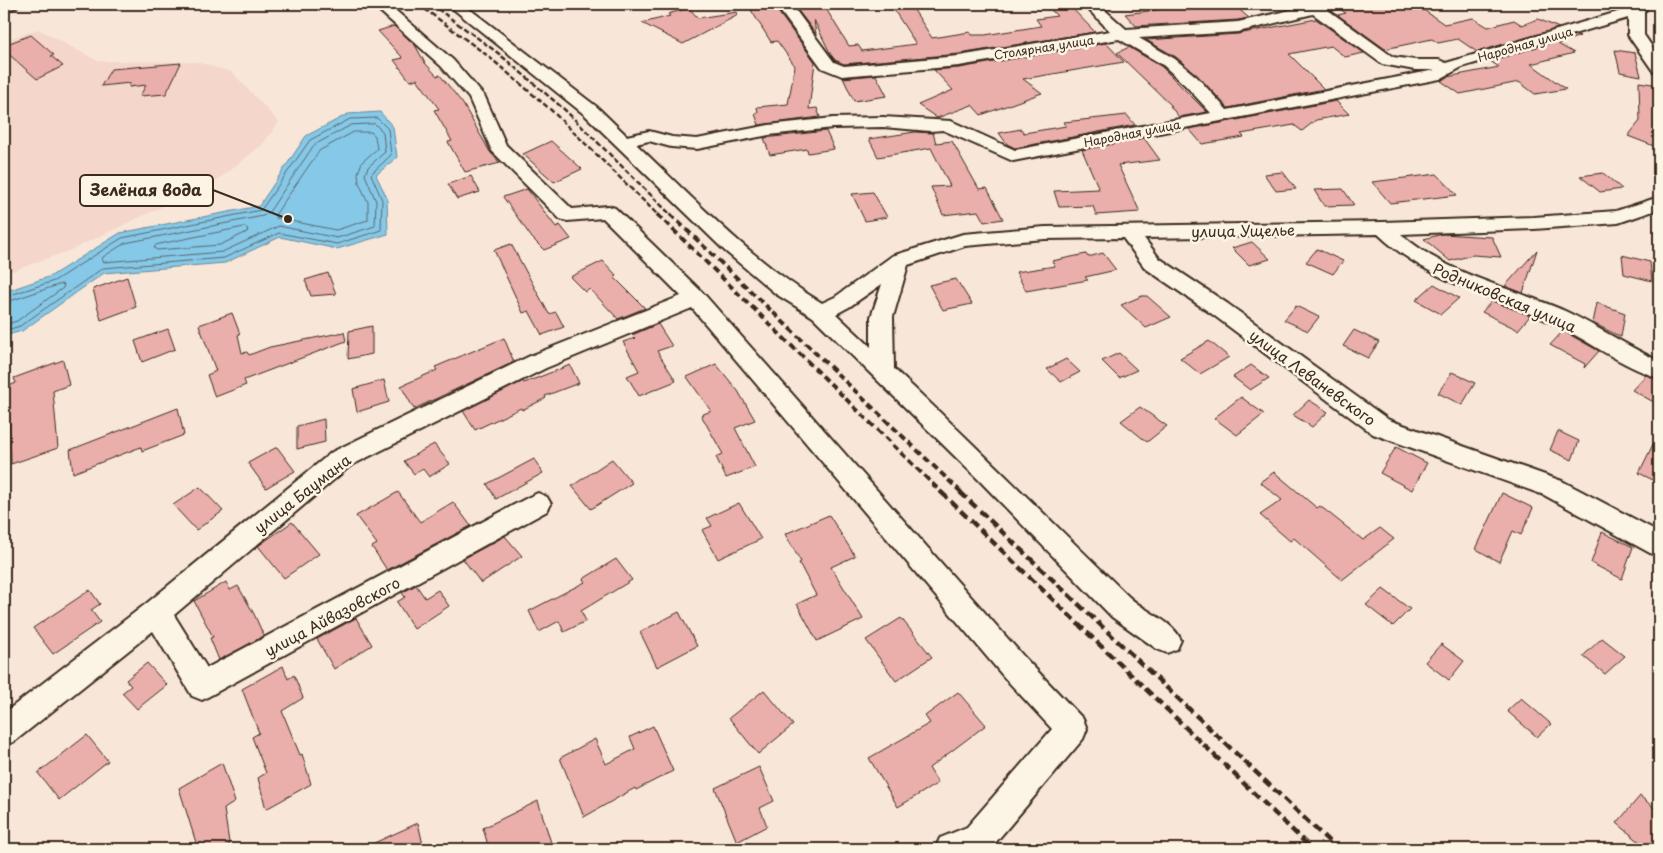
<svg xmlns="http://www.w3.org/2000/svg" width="1663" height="853" font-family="'Playpen Sans',sans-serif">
<rect width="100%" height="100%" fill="#f8e7d9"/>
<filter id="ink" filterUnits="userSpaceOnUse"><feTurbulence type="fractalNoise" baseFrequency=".02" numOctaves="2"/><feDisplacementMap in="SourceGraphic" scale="10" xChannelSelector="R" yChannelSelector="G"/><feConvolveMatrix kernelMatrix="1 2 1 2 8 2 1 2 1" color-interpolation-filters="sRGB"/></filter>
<g filter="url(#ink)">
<!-- built -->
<path fill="#f4d6cb" d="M38,29l60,32 99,1 35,10 47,50 -17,23 -46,36 -145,69 -67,24v-233z"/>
<!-- water -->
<path fill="#86c8e7" stroke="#688997" d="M380,112l13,15 4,30 -21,18 11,23 1,36 -51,15 -57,-12 -55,26 -121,10 -82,58 -18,5v-44l47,-16 69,-43 139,-27 47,-70 42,-22z"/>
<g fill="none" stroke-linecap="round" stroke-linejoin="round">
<!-- shore -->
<path stroke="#59696e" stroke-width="1" d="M375,124l8,8 2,20 -17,15 -3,8 11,26 -1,25 -38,12 -58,-12 -57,26 -118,10 -2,-2 1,-3 22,-14 138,-27 6,-4 45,-67 37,-20z
M354,132h17l4,4 2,13 -15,13 -4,11 1,10 9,19v18l-32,10 -60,-12 -1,-3 44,-64z
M245,227l3,2 -1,3 -27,13 -63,5 -3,-2 2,-3z
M4,297l50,-16 68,-43 139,-28 49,-70 40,-21 27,-1 11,11 3,26 -20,19 11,26 -1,30 -44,14 -58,-11 -55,25 -121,10 -83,58 -16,5
M4,303l57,-19 3,1 -1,3 -46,33 -13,4"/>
</g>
<!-- building -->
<path fill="#eaaeab" stroke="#3b2a1e" d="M793,4h30l26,42 9,-1 4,6 54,-7 -26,-40h20l22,34 38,-6 2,3h13l56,-9 -5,-7 21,-3 -12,-12h23l27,28 -136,22 -115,10 -9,-4 -4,-5 -17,-35 2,14z
M1159,4h74l16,14 -11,2 -102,6 -11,-12 39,-5z
M1362,4h53l29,20 29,-6 15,9 26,-7 8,5 16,-6 21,9 -82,24 -19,-13 -20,4 -6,-4 -47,10 -47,-34 8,-2 -6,-4 2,-2z
M773,5l42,57 -6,47 8,-1 3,9 -61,8 -4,-11 3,-1 -1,-6 31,-3 7,-38 -18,-25 -6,1 -20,-32z
M689,8l9,10 39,-6 1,3 -55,29 -41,-21 28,-7 -2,-2z
M1316,19l48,34 -19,4 -14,-11 -42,8 35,35 -96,19 -30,-32 -22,-19 -30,-17 92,-6z
M394,26l21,19 10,18 12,13 3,-1 23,29 27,48 10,11 -35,9 -17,-30 4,-1 -18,-31 5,-1 -22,-30 -7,2 -16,-21 9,-2 -25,-27z
M31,35l23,20 -3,1 12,10 -26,13 -33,-29v-5z
M1577,35l3,1 -22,8 16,9 -43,11 35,25 -31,5 -16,-12 -59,12 -19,-13 6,-4 52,-10 -9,-6z
M1106,43l18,19 -101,17 19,14 -61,22 -9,-10 -35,13 -19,-13 35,-15 -19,-20 25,-2z
M1129,47l33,20 45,45 -28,5 -9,-11h2l-55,-53z
M1615,50l20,3 6,23 -21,-4z
M181,63l-15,31 -26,2 6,-11 -17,2 1,-4 -29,3 10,-17z
M876,75l11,21 -33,5 -11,-23z
M1639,82l20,3v63l-31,-12 12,-15z
M1336,101l13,13 -33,6 -14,11 -8,-6 -53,9 3,3 -42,7 -13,-15z
M1127,115l8,10 -120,23 -8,-4 -8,-11 22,-4 3,4 42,-7 -2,-4z
M826,131l8,18 -26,4 -1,-4 -37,6 -6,-17z
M915,132l18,1 3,10 16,-2 27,48 8,-1 16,31 -19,3 -6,-11 -35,4 -12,-28 19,-1 -19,-38 -53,9 -9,-18z
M1144,138l16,22 -42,5 22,47 -44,3 -3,-9 -34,1 -5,-16 45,-2 -17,-39z
M551,141l31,28 -28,13 -31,-28z
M1283,172l13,17 -20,2 -12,-17z
M1603,173l19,16 -22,3 -20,-16z
M1437,174l20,21 -67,8 -18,-21z
M471,176l9,16 -23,7 -9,-15z
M527,189l29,38 4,-2 11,14 -27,11 -12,-12 -29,-41z
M1343,189l11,16 -30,1 -10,-16z
M873,192l14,25 -22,4 -13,-27z
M1442,234l50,3 9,20 -28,-2 -23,6 -26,-22z
M1252,242l18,17 -21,6 -17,-17z
M511,244l38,70 7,-2 8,15 -22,8 -13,-24 -6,2 -29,-63z
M1317,249l26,12 -10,13 -27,-12z
M1537,250l-14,43 -18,-7z
M1103,253l13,17 -31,7 3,3 -62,11 -10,-19 39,-6 -3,-5 34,-7 2,3z
M1622,255l28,7 2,19 -28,-7z
M603,261l14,15 -3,1 31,31 -27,11 -28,-30 -5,3 -15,-15z
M328,273l8,21 -25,2 -6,-16z
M127,277l9,30 -35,13 -8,-31z
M956,279l16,25 -29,6 -14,-25z
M1434,284l25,14 -18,16 -25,-14z
M1142,296h5l24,21 -25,11 -25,-23z
M1492,301l34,13 4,2 -12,14 -36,-18z
M1597,303l28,10 -4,24 -28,-14z
M1296,306l23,11 -11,14 -24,-11z
M232,313l8,21 -2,1 4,18 5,-1 2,3 21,-8 74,-15 2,9 -102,39 2,5 -31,12 -8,-22 9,-4 -17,-46z
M658,324l14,22 -15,5 19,30 -37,15 -12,-20 12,-5 -16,-29 12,-4 -3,-3z
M372,326v28l-24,5 1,-28z
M168,329l7,20 -33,13 -7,-21z
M1354,330l25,12 -11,16 -25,-12z
M1563,331l36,20 -15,17 1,-4 -35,-19z
M504,338l10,24 -100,47 -13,-23 36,-16 -2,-3z
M1209,341l20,16 -29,17 -20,-16z
M1119,353l18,17 -18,8 -17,-17z
M1066,359l14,13 -19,10 -14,-13z
M63,360l6,25 -16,6 5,57 -47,16 -2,-55 -5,2v-23l12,-5 -2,-5z
M716,364l22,27 17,29 -20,8 20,39 -29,11 -10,-21 7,-3 -22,-39 10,-4 -24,-34z
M570,365l9,18 -34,13 1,2 -24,12 -1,-2 -46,22 -12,-19 60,-30 1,2z
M1251,365l18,13 -19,12 -17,-13z
M1452,372l23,11 -13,22 -24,-12z
M1646,375l13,5v25l-27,-15z
M384,380l5,22 -32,10 -4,-23z
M1241,397l23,17 -27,21 -23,-17z
M1309,400l19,12 -16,15 -19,-12z
M1140,407l27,19 -20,16 -26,-21z
M178,408l6,27 -42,16 -1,-4 -68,26 -3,-23z
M324,419l1,23 -28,7v-23z
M1558,431l21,10 -7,19 -22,-10z
M1659,432v51l-20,-10z
M434,444l16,20 -21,13 -6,-8 -9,5 -10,-13z
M277,447l18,24 -29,17 -18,-25z
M1396,447l31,16 -15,27 -32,-17z
M534,459l9,14 -47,26 -9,-15z
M612,459l20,24 -41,26 -19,-23z
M1274,472l43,36 3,-2 43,34 17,-12 14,11 -52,41 -48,-42 -4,3 -30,-26 22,-15 -22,-18z
M200,487l23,24 -27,19 -23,-25z
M398,492l22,30 33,-20 18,24 -84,44 -15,-23 5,-3 -21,-28z
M1502,493l31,15 -12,27 -8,-4 -14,31 -23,-13z
M739,503l22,36 -43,20 -16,-29 10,-4 -5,-8z
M829,515l26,41 -24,11 32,52 -46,22 -20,-37 19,-9 -17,-32 2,-1 -16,-28z
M292,522l27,32 -35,24 -26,-32z
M1602,532l31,15 -11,32 -31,-16z
M505,536l17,20 -41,27 -18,-24z
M616,559l16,21 -51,31 5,10 -22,11 -5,-11 -20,11 -10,-21 56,-29 -2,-3z
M226,582l4,8 8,-4 16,28 10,22 -45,24 -9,-22 3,-1 -19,-36z
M416,585l9,13 13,-8 11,16 -35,23 -17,-27 8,-5 -3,-4z
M1383,589l27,20 -17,17 -27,-21z
M90,590l10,14 -9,6 9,12 -47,32 -20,-26z
M679,612l18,34 -40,21 -17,-35z
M356,618l16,27 -38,24 -17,-30z
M901,618l31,39 -36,24 -30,-41z
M1602,638l23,18 -20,18 -22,-18z
M1441,644l23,17 -15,19 -24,-18z
M147,663l20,22 -30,24 -15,-16 9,-7 -5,-6z
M283,666l5,13 6,-4 9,23 -21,13 18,44 2,-1 9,30 -45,25 -8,-31 8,-5 -14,-36 7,-4 -17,-44z
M764,690l29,35 -35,29 -29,-36z
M958,692l28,33 -57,43 9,15 -40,24 -29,-49 61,-35 -5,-7z
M1521,698l30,26 -14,13 -30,-26z
M653,726l20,45 -37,19 -1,-2 -51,29 -24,-59 35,-19 11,25 29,-15 -5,-12z
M87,735l21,26 -49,39 -21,-27z
M222,763l13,39 -11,7 6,40h-32l-19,-61z
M759,767l15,34 -14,7 7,18 -30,16 -22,-54z
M1640,796l19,16v37h-11l-31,-26z
M538,801l15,48h-64l-6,-21z
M418,823l6,26h-63z"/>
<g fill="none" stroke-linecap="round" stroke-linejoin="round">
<!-- minor casing -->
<g stroke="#3b2a1e" stroke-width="4">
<path id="minor" d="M4,4h15l-3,3 -12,5z
M372,4h16l65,56 32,37 21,48 66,64 36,-3 7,2 88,85 321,364 59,62 4,10 -4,10 -93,110h-55l5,-11 27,-11 85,-98 -48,-52 -312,-369 -146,60 -196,98 -176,149 33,53 322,-171 9,-4 9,4 4,7 -4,7 -345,189 -10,-4 -39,-65 -138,110 -11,5v-33l143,-110 185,-151 198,-96 151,-60 -78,-78 -36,3 -7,-2 -68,-68 -23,-53 -28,-32z
M447,4h16l134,103 30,29 22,-5 23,6 25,2 72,-14 64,-7 50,-1 68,4 64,29 196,-37 -26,-28 -22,-20 -44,-26 -160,27 -117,10 -20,-8 -47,-64h16l43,58 10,4 115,-10 151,-25 -27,-27h15l28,25 112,-7 66,-15 -1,-3h39l-2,3 -12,3 65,47 22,3h24l7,3 185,-55 4,-4h15l-6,8v23l15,22v16l-6,-2 -25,-36v-17l-166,49 -22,12 -427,82 -70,-31 -13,1 -47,-4 -50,1 -64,7 -72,14 -26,-2 -22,-6 -13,3c59,56 116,117 186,159l13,-6 57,-41 71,-22 82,-7 338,-5 151,-5 82,-6 43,-14v12l-41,14 -84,6 -133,5c46,41 109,53 164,77 32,15 62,35 94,50v17c-39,-12 -72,-39 -109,-56 -62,-28 -120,-39 -172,-88l-234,4 15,20 69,46 161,116 173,61 97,51v24l-9,-3 -106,-58 -171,-61 -161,-120 -67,-46 -22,-30 -78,1 -80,7 -57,19 -15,52 1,52c80,75 157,152 235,228 16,15 43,23 52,43l-4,9 -10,4 -10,-4 -45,-32 -134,-138 -165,-162 -37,-23 -51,-43 -140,-136zM1313,14l69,50 33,6h20l-208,40 -30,-33 -22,-18 -36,-21 99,-6zM882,284l-11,33v30l-35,-33 13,-7z"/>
</g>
<!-- minor -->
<use href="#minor" fill="#fcf5e5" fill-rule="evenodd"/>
<!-- rail-far2 -->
<path stroke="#3b2a1e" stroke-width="2.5" stroke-dasharray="5.5 2.5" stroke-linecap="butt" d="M418,4l70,52 63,54 107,105
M431,4l67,49 67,57 106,105"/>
<!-- rail-far1 -->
<path stroke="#3b2a1e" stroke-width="4" stroke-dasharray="7 4" stroke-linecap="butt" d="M657,214l285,279
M670,214l292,279"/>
<!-- rail -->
<path stroke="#3b2a1e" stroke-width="4.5" stroke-dasharray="9 4.5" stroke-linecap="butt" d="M941,492l371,357
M960,492l377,357"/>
</g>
</g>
<g text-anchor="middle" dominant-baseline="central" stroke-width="5" stroke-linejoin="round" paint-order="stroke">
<!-- far-street labels -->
<g font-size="12" fill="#3b2a1e" stroke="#fcf5e5">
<text transform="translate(1525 44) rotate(-16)">Народная улица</text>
<text transform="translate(1044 47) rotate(-9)">Столярная улица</text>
<text transform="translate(1132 133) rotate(-11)">Народная улица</text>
</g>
<!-- street labels -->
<g font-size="15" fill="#3b2a1e" stroke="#fcf5e5">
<text transform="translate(1243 230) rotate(-1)">улица Ущелье</text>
<text transform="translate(1505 297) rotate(23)">Родниковская улица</text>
<text transform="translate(1313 377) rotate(36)">улица Леваневского</text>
<text transform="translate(302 493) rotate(-38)">улица Баумана</text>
<text transform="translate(332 616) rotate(-28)">улица Айвазовского</text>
</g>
</g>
<!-- callouts -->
<path fill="none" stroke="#3b2a1e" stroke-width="2" d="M288 219L213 190"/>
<circle fill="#3b2a1e" stroke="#fcf5e5" stroke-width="2" cx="288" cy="219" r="5"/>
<rect fill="#fcf5e5" stroke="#3b2a1e" stroke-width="2" x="80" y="175" width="133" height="31" rx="5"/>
<g font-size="16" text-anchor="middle" font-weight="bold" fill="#3b2a1e">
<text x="146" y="196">Зелёная вода</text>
</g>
<!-- margin -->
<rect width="1663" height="853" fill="none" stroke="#fcf5e5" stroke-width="20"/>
<rect x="10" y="10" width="1643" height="833" fill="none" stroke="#3b2a1e" stroke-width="2" filter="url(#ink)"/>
</svg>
